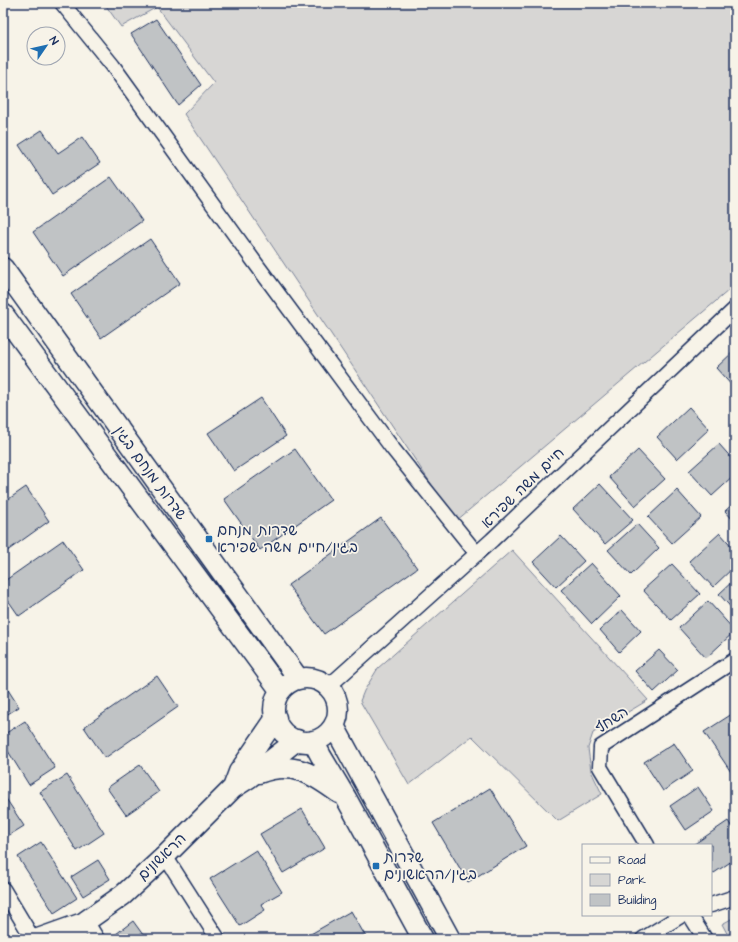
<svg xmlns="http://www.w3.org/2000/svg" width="738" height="942" font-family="'Architects Daughter','Playpen Sans Hebrew',sans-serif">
<rect width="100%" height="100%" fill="#f7f3e8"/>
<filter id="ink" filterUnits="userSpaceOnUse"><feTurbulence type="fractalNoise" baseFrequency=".025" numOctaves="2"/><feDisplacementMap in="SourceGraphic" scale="8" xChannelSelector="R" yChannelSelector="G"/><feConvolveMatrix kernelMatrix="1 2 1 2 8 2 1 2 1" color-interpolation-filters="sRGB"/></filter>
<g filter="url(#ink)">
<!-- green -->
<path fill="#d7d6d4" stroke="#798299" d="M104,3h631v282l-279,236 -272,-407 30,-31 -57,-76 -36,20z
M512,550l136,150 -55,33 -5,15 3,23 11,23 -44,27 -86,-85 -63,49 -49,-84 4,-10 14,-23z
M735,917v22h-5l-8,-15z"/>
<!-- building -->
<path fill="#c0c3c5" stroke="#1b2f5e" d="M156,19l45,66 -23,20 -47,-71z
M42,130l16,23 24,-16 18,26 -48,32 -33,-50z
M111,177l31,44 -79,55 -30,-44z
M150,239l30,44 -79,55 -30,-44z
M735,350v39l-19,-21z
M261,398l25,38 -52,35 -26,-38z
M689,407l20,22 -32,30 -20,-22z
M719,444l16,18v13l-23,21 -23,-25z
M295,449l36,51 -71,50 -36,-51z
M638,450l27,29 -30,27 -26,-29z
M600,484l33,36 -28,24 -32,-35z
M26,487l23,34 -46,33v-51z
M677,490l24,27 -29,26 -24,-26z
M735,502v20l-10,-11z
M381,518l36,50 -93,66 -36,-49z
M637,524l22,24 -28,27 -23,-25z
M720,533l15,17v16l-22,21 -24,-26z
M561,536l23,25 -28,26 -23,-25z
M63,540l21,30 -65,46 -16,-23v-11z
M591,563l30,33 -29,28 -31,-34z
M672,564l28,30 -29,26 -28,-30z
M735,579v33l-16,-18z
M708,601l27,30 -29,27 -27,-30z
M622,610l19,21 -22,21 -19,-22z
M659,650l19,20 -24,22 -19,-21z
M157,676l21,31 -73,51 -21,-31z
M3,682l16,25 -16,10z
M732,714l3,6v53l-2,2 -29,-43z
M25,721l30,47 -26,17 -26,-42v-8z
M674,743l19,28 -30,20 -19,-29z
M140,765l19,27 -33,23 -19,-27z
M67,775l37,58 -27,18 -37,-59z
M698,787l16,24 -28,19 -16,-24z
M490,788l36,58 -58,36 -35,-59z
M3,794l21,32 -21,13z
M302,809l23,39 -42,25 -23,-39z
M728,821l7,11v27l-24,16v-30h-18z
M41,842l36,56 -23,15 -36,-56z
M256,850l26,42 -21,12 4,6 -25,16 -30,-47z
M98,860l12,19 -27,17 -12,-19z
M351,911l16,28h-65z
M133,921l13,18h-27l-3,-5z"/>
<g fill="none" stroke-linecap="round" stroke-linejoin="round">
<!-- street casing -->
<g stroke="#1b2f5e" stroke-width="17">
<path id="street" d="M62,3l51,63 143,198 137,185 84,105
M329,686l163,-146 243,-231
M647,845l-47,-78 1,-20 134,-87
M165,856l53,83
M3,889l30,50
M711,905l24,-8
M690,915l15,24
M86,921l11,18
M643,939l39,-24"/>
</g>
<!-- secondary casing -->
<g stroke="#1b2f5e" stroke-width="23">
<path id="secondary" d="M3,268l295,410
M3,314l277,376
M274 710a32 32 0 1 1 64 0a32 32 0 1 1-64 0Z
M334,726l116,213
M313,741l8,15 25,42 77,141
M259,773c34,-13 54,1 80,20
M233,788l6,-16 37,-54
M38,939l45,-16
M70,939l16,-18 37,-26 42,-39 68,-68 17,-11 47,-37"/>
</g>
<!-- street -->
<use href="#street" stroke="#f7f3e8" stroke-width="14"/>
<!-- secondary -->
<use href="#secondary" stroke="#f7f3e8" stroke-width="20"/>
</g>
</g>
<!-- markers -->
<g fill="#1f6fb2" stroke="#f7f3e8" stroke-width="1.5">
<rect x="205" y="535" width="8" height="8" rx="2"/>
<rect x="372" y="862" width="8" height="8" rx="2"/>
</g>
<g text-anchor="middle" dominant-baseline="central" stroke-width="3.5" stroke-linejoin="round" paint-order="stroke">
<!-- street labels -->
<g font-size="15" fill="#1b2f5e" stroke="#f7f3e8">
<text transform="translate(150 473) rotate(54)">שדרות מנחם בגין</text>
<text transform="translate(523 488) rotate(-44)">חיים משה שפירא</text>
<text transform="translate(612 720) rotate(-34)">השחף</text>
<text transform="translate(162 857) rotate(-44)">הראשונים</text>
</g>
<!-- poi labels -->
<g font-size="15" fill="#1b2f5e" stroke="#f7f3e8" text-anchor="start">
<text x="217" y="530">שדרות מנחם<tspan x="217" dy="17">בגין/חיים משה שפירא</tspan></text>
<text x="384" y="857">שדרות<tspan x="384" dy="17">בגין/הראשונים</tspan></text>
</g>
</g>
<!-- margin -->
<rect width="738" height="942" fill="none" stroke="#f7f3e8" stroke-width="16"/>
<rect x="8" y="8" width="722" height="926" fill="none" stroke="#1b2f5e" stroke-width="1.5" filter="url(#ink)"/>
<!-- legend -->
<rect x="582" y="844" width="130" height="72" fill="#f7f3e8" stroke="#9fa5b1"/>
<rect x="590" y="857" width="20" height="6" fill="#f7f3e8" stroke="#9fa5b1"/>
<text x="618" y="864" font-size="12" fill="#1b2f5e">Road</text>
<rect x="590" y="874" width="20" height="12" fill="#d7d6d4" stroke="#9fa5b1"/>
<text x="618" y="884" font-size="12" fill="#1b2f5e">Park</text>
<rect x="590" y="894" width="20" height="12" fill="#c0c3c5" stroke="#9fa5b1"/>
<text x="618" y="904" font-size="12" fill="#1b2f5e">Building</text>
<!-- north arrow -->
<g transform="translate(46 46) rotate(56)"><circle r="19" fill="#f7f3e8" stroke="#9fa5b1"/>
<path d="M0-3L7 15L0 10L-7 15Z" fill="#1f6fb2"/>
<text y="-6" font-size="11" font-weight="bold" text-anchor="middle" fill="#1b2f5e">N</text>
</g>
</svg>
